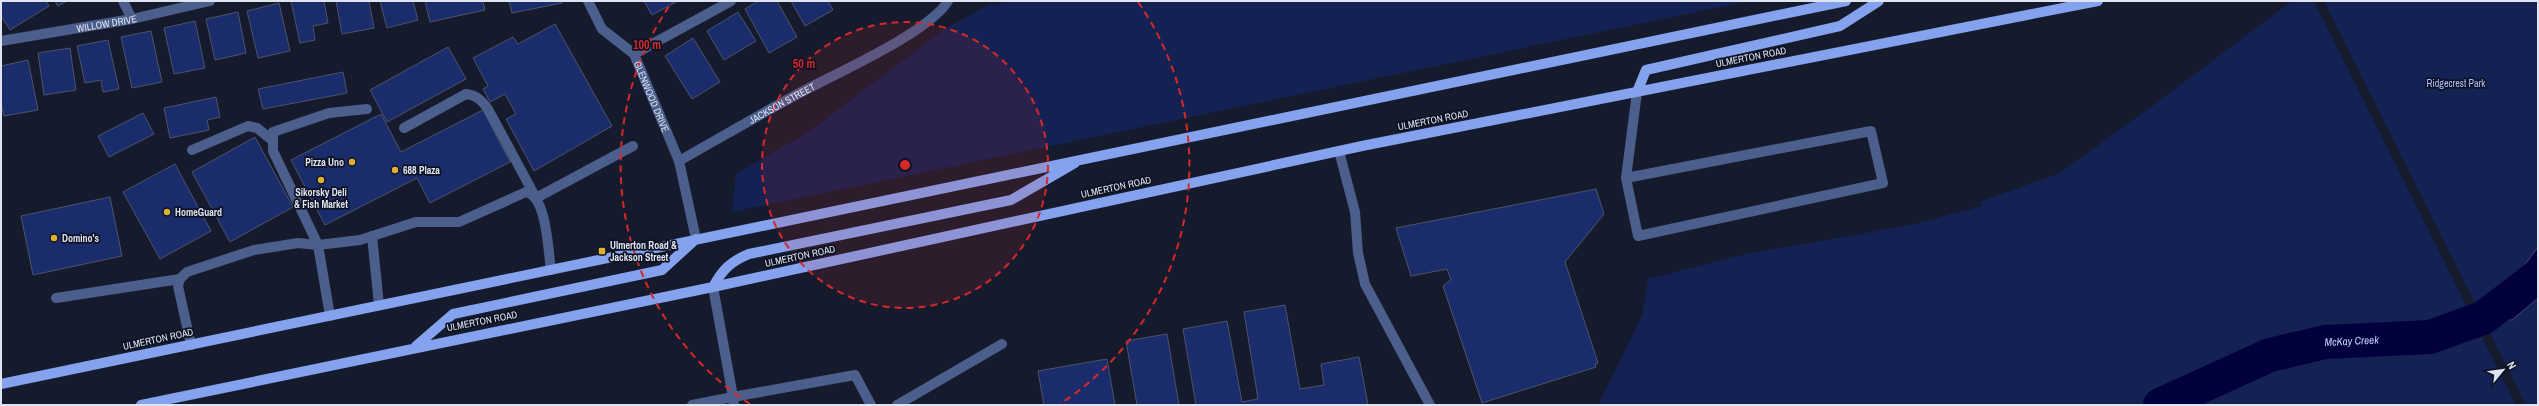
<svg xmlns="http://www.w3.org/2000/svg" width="2539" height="406" font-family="'Archivo Narrow',sans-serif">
<rect width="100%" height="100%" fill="#151b2d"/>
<!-- green -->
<path fill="#132253" d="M1007,1h743l-1018,211 4,-38 71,-41 138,-104 43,-24h9z
M2292,1h22l202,404h-918l44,-89 6,-37 102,-26 161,-28 71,-19 -1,-5 77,-27 97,-70z
M2324,1h214v404h-12z"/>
<!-- water -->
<path fill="#02003c" stroke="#444472" d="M2538,247v51l-26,22 -29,-2 6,-22 35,-30z"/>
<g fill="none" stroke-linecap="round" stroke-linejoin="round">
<!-- river -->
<path stroke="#02003c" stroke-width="34" id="s1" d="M2160,405l110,-50 55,-13 105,-5 53,-19 55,-42"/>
</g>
<!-- building -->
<path fill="#1a2c6b" stroke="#4c5468" d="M1,1h45l3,5 -39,24 -9,-14z
M55,1h12l-9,5z
M291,1h33l4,22 -15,3 2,14 -15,3z
M336,1h33l5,27 -32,6z
M380,1h33l5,19 -31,8z
M425,1h58l2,9 -55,12z
M509,1h53v2l-50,10z
M644,1h34l-26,14z
M758,1h19l20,36 -28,16 -24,-44z
M791,1h37l5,9 -28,16z
M279,3l11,48 -32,7 -11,-47z
M238,12l8,41 -31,7 -9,-41z
M738,12l18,29 -32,19 -17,-29z
M195,21l10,47 -31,6 -10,-46z
M555,24l57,102 -78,45 -28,-52 10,-5 -11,-20 -15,8 -7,-13 5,-3 -15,-28 40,-21 5,7z
M151,31l11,51 -30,6 -11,-51z
M693,38l27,44 -28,17 -27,-43z
M108,40l11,49 -16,3 -2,-12 -16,3 -8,-37z
M448,47l18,32 -79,43 -17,-32z
M70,48l6,42 -32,5 -6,-42z
M28,60l10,50 -34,6 -3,-14v-36z
M343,72l4,21 -84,16 -5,-20z
M216,97l4,20 -13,3 2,10 -39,8 -6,-30z
M483,110l27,52 -80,41 -13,-25 -92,47 -34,-65 90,-46 20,38z
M143,113l11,21 -45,23 -11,-21z
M255,137l38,70 -63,35 -38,-70z
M175,164l36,67 -51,28 -37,-67z
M1596,189l8,25 -39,48 33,101 -3,1 1,3 -114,36 -39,-117 8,-6 -4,-11 -36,7 -15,-48z
M110,197l12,59 -89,19 -12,-59z
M1285,305l15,84 24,-4 -3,-21 38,-7 9,48h-172l-13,-76 44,-8 15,81 16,-3 -14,-87z
M1167,334l12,71h-42l-11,-64z
M1107,359l8,46h-71l-6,-34z"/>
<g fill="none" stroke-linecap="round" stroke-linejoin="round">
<!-- minor -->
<g stroke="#4c5e8c" stroke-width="10">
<path d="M123,1l9,18"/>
<path id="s2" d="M588,1l14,28 32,25 45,107 17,78"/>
<path id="s3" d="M1,41l131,-22 78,-18"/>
<path d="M634,54l97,-53"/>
<path d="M404,128l62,-34c11,1 16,7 22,15l48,89 97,-52"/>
<path d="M192,150l56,-24 9,2 15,12"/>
<path d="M1339,151l16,61 3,41 7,31 65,121"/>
<path id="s4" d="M679,161c39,-22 78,-45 117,-66 36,-20 133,-62 152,-94"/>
<path d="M1626,178l245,-47 12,52 -245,53 -12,-58 11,-86"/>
<path d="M372,236l7,69"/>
<path d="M56,298l124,-19"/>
<path d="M330,316l-12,-71 -45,-94v-19l56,-19 38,-4"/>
<path d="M191,345l-13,-59 2,-7 7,-7 67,-22 44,-7 20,2 42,-5 56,-18h43l67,-30c21,4 22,59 25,78"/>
<path d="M692,405l41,-8 -20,-110"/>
<path d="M734,405l-1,-8 122,-22 16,30"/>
<path d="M897,405l105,-61"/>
</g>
<!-- major -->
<path stroke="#84a2ee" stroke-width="10" d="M1637,92l9,-22 194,-44 39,-25
M713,287c9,-17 18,-26 36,-33l262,-54 64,-37
M416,346l37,-32 209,-44 34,-31
M1,384l1845,-383
M141,405l572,-118 649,-141 736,-145"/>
</g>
<!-- distance rings -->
<circle cx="905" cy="165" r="143" fill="#d62828" fill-opacity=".12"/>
<g fill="none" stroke="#d62828" stroke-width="2" stroke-dasharray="7 5">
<circle cx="905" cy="165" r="143"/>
<path d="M750 404A285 285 0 0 1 672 2M1138 2A285 285 0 0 1 1060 404"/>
</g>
<!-- markers -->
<g fill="#deb133" stroke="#0c1223" stroke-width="1.5">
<circle cx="352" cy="162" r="4"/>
<circle cx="395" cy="170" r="4"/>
<circle cx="321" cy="180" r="4"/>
<circle cx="167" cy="212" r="4"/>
<circle cx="54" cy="238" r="4"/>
<rect x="598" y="247" width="8" height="8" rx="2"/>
</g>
<g text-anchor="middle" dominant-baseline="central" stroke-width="3.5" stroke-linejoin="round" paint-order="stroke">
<!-- street labels -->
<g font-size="10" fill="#dfe4f0" stroke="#0c1223">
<text stroke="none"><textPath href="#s3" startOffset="107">WILLOW DRIVE</textPath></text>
<text transform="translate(1751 57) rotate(-11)">ULMERTON ROAD</text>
<text stroke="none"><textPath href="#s2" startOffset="118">GLENWOOD DRIVE</textPath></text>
<text stroke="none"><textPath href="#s4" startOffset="118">JACKSON STREET</textPath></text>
<text transform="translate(1433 120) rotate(-11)">ULMERTON ROAD</text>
<text transform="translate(1116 187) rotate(-12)">ULMERTON ROAD</text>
<text transform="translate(800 256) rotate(-12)">ULMERTON ROAD</text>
<text transform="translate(482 321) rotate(-11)">ULMERTON ROAD</text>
<text transform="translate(158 339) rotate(-12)">ULMERTON ROAD</text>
</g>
<!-- park labels -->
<g font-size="10" fill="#abc2fb" stroke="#0c1223">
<text x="2456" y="83">Ridgecrest Park</text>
</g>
<!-- poi labels -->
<g font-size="10" font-weight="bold" fill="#dfe4f0" stroke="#0c1223" text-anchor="start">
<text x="344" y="162" text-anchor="end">Pizza Uno</text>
<text x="403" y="170">688 Plaza</text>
<text x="321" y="192" text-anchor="middle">Sikorsky Deli<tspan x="321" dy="12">&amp; Fish Market</tspan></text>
<text x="175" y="212">HomeGuard</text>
<text x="62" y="238">Domino's</text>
<text x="610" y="245">Ulmerton Road &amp;<tspan x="610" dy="12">Jackson Street</tspan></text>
</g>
<!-- water labels -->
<g font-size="11" font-style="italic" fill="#c3d3fa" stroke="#0c1223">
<text stroke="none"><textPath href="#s1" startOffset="204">McKay Creek</textPath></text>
</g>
</g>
<circle cx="905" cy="165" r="6" fill="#d62828" stroke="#0c1223" stroke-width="2"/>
<g font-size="12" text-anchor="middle" font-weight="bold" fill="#d62828" stroke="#0c1223" stroke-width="3.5" stroke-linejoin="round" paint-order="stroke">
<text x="647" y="49">100 m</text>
<text x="804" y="68">50 m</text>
</g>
<!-- border -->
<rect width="2539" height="406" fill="none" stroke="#dfe4f0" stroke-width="4"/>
<!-- north arrow -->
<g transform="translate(2503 370) rotate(61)" stroke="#0c1223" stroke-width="3" paint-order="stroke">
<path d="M0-3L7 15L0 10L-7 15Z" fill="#dfe4f0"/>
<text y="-6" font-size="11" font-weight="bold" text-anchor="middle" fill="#dfe4f0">N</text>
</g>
</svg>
